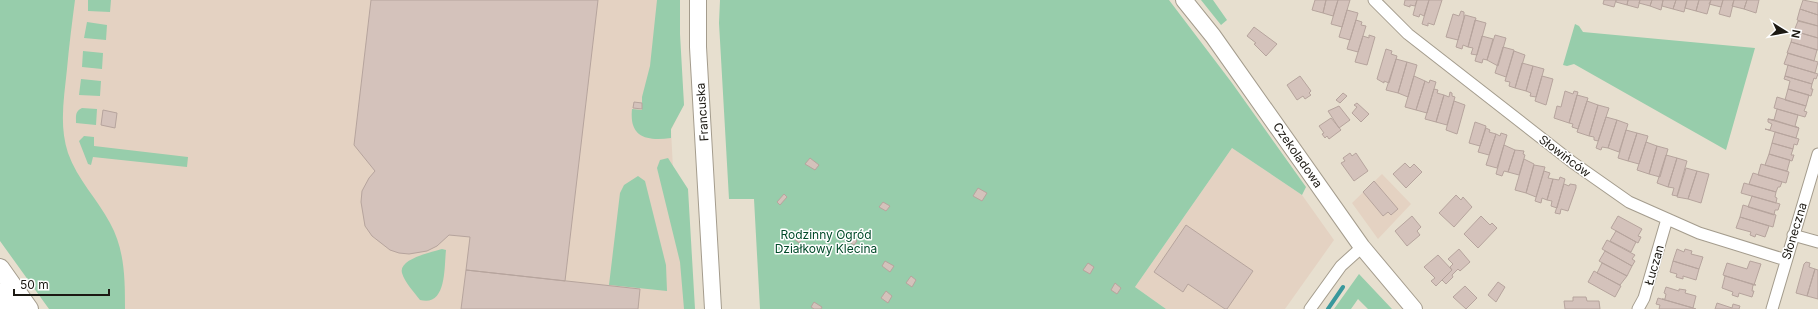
<svg xmlns="http://www.w3.org/2000/svg" width="1818" height="309" font-family="Inter,sans-serif">
<rect width="100%" height="100%" fill="#e7dfcf"/>
<!-- commercial -->
<path fill="#e4d2c2" d="M71,0h608l1,61 4,43 -13,26 2,39 16,140h-634l-2,-172z
M1232,148l70,47 32,45 -49,69h-119l-31,-22z
M1382,174l29,30 -33,35 -26,-36z"/>
<!-- green -->
<path fill="#97cdab" d="M0,0h75c-3,23 -6,46 -8,69 -3,29 -8,57 1,84 9,26 30,47 42,70 15,27 15,57 15,86h-76l-49,-68z
M88,0h23l-1,12 -22,-1z
M657,0h23v34l4,71 -13,24v9c-24,3 -42,0 -39,-29l10,1v-13l8,-31z
M720,0h449l63,83 74,104 -4,8 -70,-47 -97,139 31,22h-406l-6,-110h-25l-10,-176z
M1201,0h12l14,20 -6,5z
M87,22l20,3 -1,15 -22,-2z
M1575,24l4,2 4,6 172,16 -29,102 -152,-86 -7,2 -4,-1z
M83,51l20,2 -1,16 -20,-2z
M81,79l20,2 -1,15 -21,-1z
M82,108l15,1 -1,16 -20,-2c0,-7 -1,-12 6,-15z
M84,136l10,1v9l94,11 -1,10 -94,-10 -2,8 -3,-1 -9,-23z
M668,158l20,31 7,120h-11l-4,-47 -23,-94 3,-8z
M638,176l7,5 21,84 1,26 -58,-6 11,-92 4,-8z
M442,249l4,1c-2,17 1,57 -26,50 -6,-8 -15,-17 -18,-27 -4,-14 30,-21 40,-24z
M1359,274l33,35h-24l-10,-10 -7,10h-17z"/>
<g fill="none" stroke-linecap="round" stroke-linejoin="round">
<!-- stream -->
<path stroke="#39989c" stroke-width="4" d="M1328,309l15,-22"/>
</g>
<!-- building -->
<path fill="#d4c2bb" stroke="#b6a49d" d="M371,0h227l-33,281 -99,-11 4,-33 -21,-2 -12,11 -10,5 -18,3 -10,-1 -9,-3 -18,-14 -7,-10 -4,-24 1,-11 7,-13 6,-7 -21,-26z
M1315,0h11l-3,13 -11,-3z
M1326,0h12l-5,16 -10,-3z
M1338,0h12l-8,27 -11,-3z
M1405,0h12l-2,6 -5,-1v2l-6,-2z
M1417,0h12l-5,16 -4,-2 -1,3 -6,-2z
M1429,0h13l-8,25 -6,-2v3l-6,-2z
M1604,0h12l-2,7 -11,-3z
M1616,0h12l-1,5 -11,-3z
M1628,0h12l-2,8 -11,-3z
M1640,0h12l-2,6 -11,-3z
M1663,0h13l-3,9 -11,-3z
M1663,0l-2,10 -11,-4 2,-6z
M1676,0h11l-3,12 -11,-3z
M1687,0h12l-3,11 -11,-3z
M1699,0h12l-4,14 -11,-3z
M1711,0h12l-2,7 -12,-3z
M1723,0h11l-4,17 -11,-3z
M1734,0h13l-3,9 -12,-3z
M1747,0h12l-3,13 -12,-4z
M1803,0l15,3v12l-18,-6z
M1800,9l18,6v11l-21,-6z
M1347,10l11,3 -8,27 -11,-3z
M1461,11l3,1v6l-6,22 -12,-3 7,-23 6,2z
M1465,15l11,3 -8,29 -5,-2 -1,4 -6,-2z
M1356,20l6,2 -1,3 5,1 -8,26 -11,-3z
M1475,20l11,3 -9,32 -6,-1 2,-6 -5,-1z
M1798,21l20,5v12l-24,-7z
M1254,27l23,17 -11,12 -12,-12 2,-1 -9,-7z
M1794,31l24,7v12l-27,-8z
M1369,35l6,2 -8,28 -12,-3 8,-26 6,2z
M1495,35l11,3 -8,28 -11,-6z
M1482,36l11,3 -6,21 -4,-1 -1,4 -7,-2z
M1791,42l26,8 -3,11 -27,-8z
M1503,47l11,3 -8,27 -11,-4z
M1386,49l6,2 -1,3 6,2 -8,27 -5,-2v2l-7,-4z
M1514,51l11,4 -10,33 -6,-2 1,-4 -5,-1z
M1788,53l30,9 -3,11 -31,-9z
M1396,59l11,3 -9,31 -12,-3z
M1407,62l10,3 -9,32 -10,-4z
M1522,63l11,3 -7,25 -11,-3z
M1788,65l30,9 -2,5 -2,-1 -2,6 -27,-8z
M1533,66l11,3 -8,28 -6,-1 1,-3 -5,-2z
M1300,76l11,15 -2,2 2,2 -6,4 -2,-3 -6,4 -10,-15z
M1414,76l11,5 -9,29 -11,-3z
M1542,76l11,3 -7,26 -11,-4z
M1785,76l27,8 -1,5h2l-2,7 -23,-7 2,-8 -6,-2z
M1430,80l6,2 -9,31 -11,-3 9,-29 4,2z
M1434,89l4,1 -1,3 7,2 -8,27 -11,-3z
M1788,89l21,6 -3,11 -21,-6z
M1565,91l8,3 1,-3 4,1 -9,31 -15,-5 3,-12 4,1z
M1450,92l2,1v3l3,1 -8,28 -11,-3 8,-27 5,2z
M1343,93l4,3 -7,7 -4,-3z
M1577,95l11,3 -10,31 -6,-2 1,-3 -4,-1z
M1777,97l29,9 -2,5 3,1 -2,5 -31,-9z
M1454,101l11,4 -8,29 -11,-4z
M1587,101l11,4 -9,31 -12,-4z
M634,102l8,1v6l-9,-1z
M1357,103l12,11 -8,8 -9,-9 5,-6 -3,-2z
M1598,105l11,3 -11,33 -4,-1v-3l-5,-1z
M1339,106l11,14 -11,8 -11,-17z
M1777,109l21,6 -3,11 4,2 -31,-9 6,1z
M103,110l14,3 -2,15 -14,-3z
M1606,117l11,3 -9,28 -6,-1 -1,3 -5,-2z
M1331,118l10,12 -12,9 -2,-3 -2,2 -3,-4 2,-1 -5,-7z
M1768,119l6,1 25,8 -3,10 -31,-9 5,1 2,-6 -4,-2z
M1617,120l11,4 -9,28 -11,-4z
M1475,122l11,4 -6,20 -11,-3z
M1486,128l4,2 -1,2 7,2 -7,21 -11,-3z
M1626,130l11,3 -9,28 -10,-3z
M1775,132l24,7 -2,6 -3,-1 -1,5 -21,-6z
M1501,133l6,2 -10,33 -11,-3 10,-31 4,2z
M1637,133l11,3 -9,28 -11,-3z
M1646,142l11,4 -8,28 -12,-4z
M1772,143l21,6 -2,6h3l-2,6 -23,-7z
M1504,145l11,5 -7,22 -4,-1 -2,5 -6,-2z
M1657,146l11,3 -8,28 -11,-3z
M1515,150l9,1 -1,3 2,1 -6,20 -11,-3z
M1350,153l2,3 4,-3 12,18 -14,10 -13,-18 4,-2 -2,-3z
M1769,154l21,6 -3,11 -22,-6z
M1666,155l11,3 -9,29 -11,-4z
M810,158l9,7 -4,5 -10,-6z
M1677,158l10,3 -10,35 -5,-1 2,-7 -6,-1z
M1524,159l10,5 -8,29 -11,-3z
M1405,163l5,5 4,-4 8,8 -16,16 -13,-14z
M1761,164l28,8 -3,11 -28,-8z
M1534,165l11,2 -9,30 -10,-4z
M1686,168l11,3 -9,28 -11,-2z
M1544,171l6,2 -2,5 5,1 -6,21 -5,-2 -1,5 -6,-2z
M1697,171l12,3 -8,29 -13,-4z
M1753,173l29,9 -2,5h-2l-2,5 -27,-8z
M1560,177l5,2 -8,29 -6,-2 1,-5 -5,-1 6,-21 6,1z
M1374,181l24,28 -7,6 -3,-3 -5,4 -20,-24z
M1744,183l32,9 -1,5 2,1 -1,5 -35,-10z
M1564,184l5,2 1,-2 6,1v3l-8,23 -7,-2 -1,5 -5,-1z
M978,188l9,5 -5,8 -9,-5z
M784,194l3,3 -7,8 -3,-3z
M1456,195l5,5 2,-3 9,10 -18,20 -15,-14z
M1752,196l28,8 -2,6h-3l-1,5 -26,-8z
M883,202l7,4 -4,5 -7,-4z
M1743,205l33,10 -3,12 -33,-10z
M1412,216l9,11 -4,4 3,4 -13,11 -12,-15z
M1481,216l9,9 2,-2 5,5 -19,20 -14,-14z
M1618,216l24,13 -4,7 3,1 -3,6 -27,-15z
M1740,217l29,9 -4,11 -9,-3 -1,3 -5,-2 1,-3 -15,-4z
M1186,225l67,46 -26,38h-2l-37,-25 -5,8 -29,-20z
M1616,231l20,11 -5,10 -21,-11z
M797,233l6,5 -4,5 -6,-5z
M850,236l7,5 -3,4 -7,-4z
M1607,240l28,15 -3,4 3,2 -3,5 -30,-17z
M1459,249l11,13 -10,9 -2,-2 -6,6 1,2 -7,7 -4,-4 10,-10 -2,-3 3,-3 -5,-5z
M1677,249l7,3 1,-3 7,2 -1,3 12,3 -4,12 -26,-8z
M1605,251l27,15 -5,10 -28,-15z
M1438,255l14,15 -16,16 -5,-5 4,-3 -11,-11z
M885,261l9,5 -4,6 -8,-6z
M1673,261l26,8 -3,11 -13,-4v3l-7,-2 1,-3 -7,-2z
M1750,261l11,3 -7,21 -31,-10 4,-12 20,6z
M1806,262l4,1 -1,4 6,2 -8,27 -11,-3 8,-29z
M1088,263l6,4 -4,7 -7,-4z
M1602,263l25,13 -7,9 -23,-12z
M1815,269l3,1v29l-11,-3z
M466,270l174,19 -2,20h-177z
M1594,271l27,15 -6,11 -27,-15z
M911,276l5,4 -4,7 -6,-4z
M1725,276l31,9h-3l-1,6h2l-2,6 -13,-4 -1,4 -6,-2 1,-3 -11,-4z
M1498,282l7,5 -9,15 -8,-7z
M1115,283l6,5 -4,6 -6,-4z
M1465,286l12,12 -11,11 -13,-12z
M1666,287l13,4v-2l7,1 -1,3 11,3 -3,12 -31,-9h3l1,-5 -2,-1z
M886,291l6,5 -4,7 -7,-5z
M1573,297h13l1,4h12l1,8h-35l-1,-8h9z
M1658,298l35,10 3,1h-37l1,-4 -4,-1z
M814,302l8,5 -1,2h-7l-3,-2z
M1717,303l15,5 1,-4 7,2 -1,3h-24z"/>
<g fill="none" stroke-linecap="round" stroke-linejoin="round">
<!-- street casing -->
<g stroke="#a49c8d" stroke-width="13">
<path id="street" d="M1374,0l34,34 164,128 57,40 70,31 87,27
M1793,235l25,7
M1310,309l31,-43 21,-19
M1638,309l6,-11 23,-79
M1772,309l46,-155"/>
</g>
<!-- secondary casing -->
<g stroke="#a49c8d" stroke-width="18">
<path id="secondary" d="M698,0v47l15,262
M1184,0l29,36 149,211 52,62"/>
</g>
<!-- primary casing -->
<g stroke="#a49c8d" stroke-width="20">
<path id="primary" d="M0,268l29,41
M0,293l11,16"/>
</g>
<!-- street -->
<use href="#street" stroke="#fff" stroke-width="11"/>
<!-- secondary -->
<use href="#secondary" stroke="#fff" stroke-width="16"/>
<!-- primary -->
<use href="#primary" stroke="#fff" stroke-width="18"/>
</g>
<g text-anchor="middle" dominant-baseline="central" stroke-width="3" stroke-linejoin="round" paint-order="stroke">
<!-- street labels -->
<g font-size="12" fill="#1c1913" stroke="#fff">
<text transform="translate(702 112) rotate(-94)">Francuska</text>
<text transform="translate(1298 155) rotate(55)">Czekoladowa</text>
<text transform="translate(1565 156) rotate(37)">Słowińców</text>
<text transform="translate(1794 231) rotate(-73)">Słoneczna</text>
<text transform="translate(1654 265) rotate(-74)">Łuczan</text>
</g>
<!-- park labels -->
<g font-size="12" fill="#004a29" stroke="#fff">
<text x="826" y="234">Rodzinny Ogród<tspan x="826" dy="14">Działkowy Klecina</tspan></text>
</g>
</g>
<!-- north arrow -->
<g transform="translate(1786 32) rotate(101)" stroke="#ffffff" stroke-width="3" paint-order="stroke">
<path d="M0-3L7 15L0 10L-7 15Z" fill="#1c1913"/>
<text y="-6" font-size="11" font-weight="bold" text-anchor="middle" fill="#1c1913">N</text>
</g>
<!-- scale -->
<path d="M14 289v6h95v-6" fill="none" stroke="#1c1913" stroke-width="2"/>
<text x="20" y="289" font-size="12" fill="#1c1913" stroke="#ffffff" stroke-width="3" paint-order="stroke">50 m</text>
</svg>
